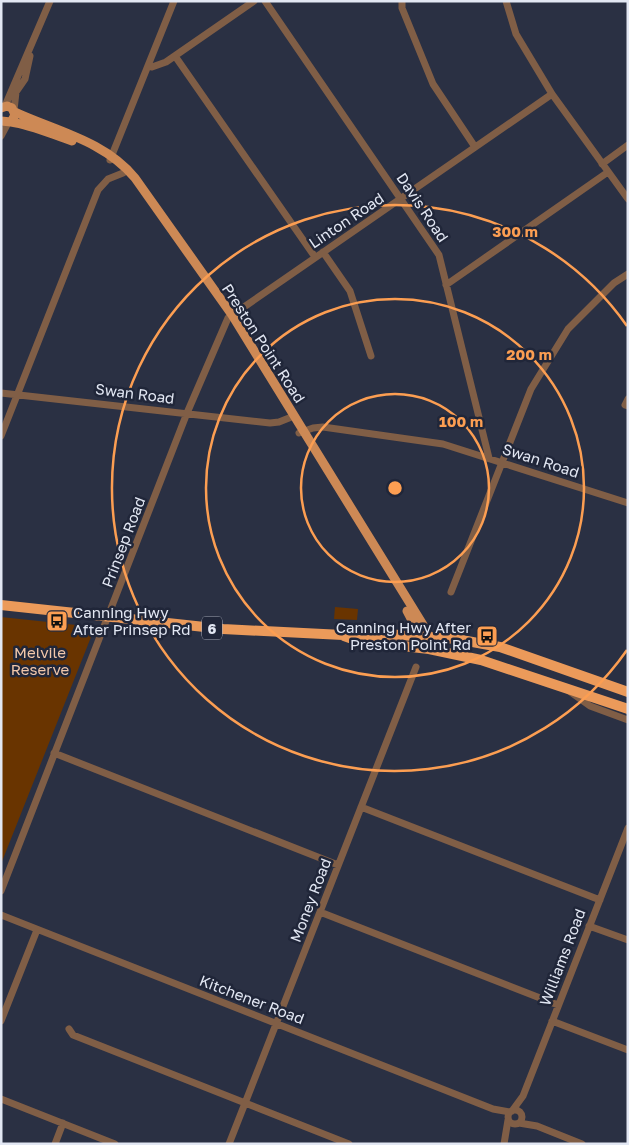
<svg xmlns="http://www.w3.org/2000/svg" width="629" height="1145" font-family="'Golos Text',sans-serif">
<rect width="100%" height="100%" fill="#2a3043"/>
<!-- green -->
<path fill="#693400" d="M335,607l23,2 -1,11 -23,-1z
M1,617l94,10 -94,237z"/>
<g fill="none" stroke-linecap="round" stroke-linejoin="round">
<!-- minor -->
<path stroke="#805e46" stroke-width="7" d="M265,1l174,254 50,203
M402,1v7l31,76 42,63
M506,1l10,33 36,60 76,105
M175,56l140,201
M148,66l4,1 14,-5 88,-61
M5,106l45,-105
M14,110l2,-18 9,-13 5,-23
M1,136l7,-13
M110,160l64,-159
M602,164l26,-19
M323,252l27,39 21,65
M446,285l162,-113
M1,393l269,30 9,-1 15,-6
M628,399l-3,6 3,1
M299,433l14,-5 10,-1 120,17 185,59
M1,436l97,-246 10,-11 15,-6
M451,592l80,-203 37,-60 46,-46 14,-9
M569,691l21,15 38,14
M54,753l284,112
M361,807l239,93
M1,891l186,-478 41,-95 324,-224
M320,912l238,93
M1,915l492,194 17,3
M589,926l39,14
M1,1021l36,-91
M552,1021l76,29
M69,1029l4,6 276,109
M1,1099l114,45
M508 1117a7 7 0 1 1 14 0a7 7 0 1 1-14 0Z
M512,1111l11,-15 105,-268
M519,1123l18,3 45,18
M55,1144l8,-21
M229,1144l187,-477
M504,1144l4,-24"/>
<!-- major -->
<path stroke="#cd8955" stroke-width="9" d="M1,108l6,-2 5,2 3,7 -4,7 -10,-1
M15,112c41,19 90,29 120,66l97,137 190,308 5,10 2,16
M11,122c21,3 40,12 61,19
M407,611l11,21 2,16"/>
<!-- highway -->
<path stroke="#eb9a5a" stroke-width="10" d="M1,605l222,24 120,6 15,-3 98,7 44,8 128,45
M344,636l14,5 71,8 52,11 147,49"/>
</g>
<!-- distance rings -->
<g fill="none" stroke="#fc9e52" stroke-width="2.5">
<circle cx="395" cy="488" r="94"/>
<circle cx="395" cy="488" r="189"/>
<path d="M627 650A283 283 0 1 1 627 326"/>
</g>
<!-- icons -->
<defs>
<g id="bus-square" transform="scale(1.125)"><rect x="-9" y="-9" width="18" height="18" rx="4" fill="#fc9e52" stroke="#202639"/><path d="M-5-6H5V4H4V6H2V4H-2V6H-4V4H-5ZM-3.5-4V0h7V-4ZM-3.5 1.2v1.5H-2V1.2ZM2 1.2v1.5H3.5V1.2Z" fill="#111"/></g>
</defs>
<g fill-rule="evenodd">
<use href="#bus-square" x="57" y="621"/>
<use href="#bus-square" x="487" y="636"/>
</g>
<g text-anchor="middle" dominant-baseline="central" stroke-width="5" stroke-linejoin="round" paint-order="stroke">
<!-- shield labels -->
<rect fill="#202639" stroke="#a8adbb" stroke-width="1" x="202" y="616.5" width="20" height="23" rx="4"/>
<g font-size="14" font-weight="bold" fill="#e2e7f3">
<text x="212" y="628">6</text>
</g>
<!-- street labels -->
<g font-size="15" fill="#e2e7f3" stroke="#202639">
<text transform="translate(423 207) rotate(56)">Davis Road</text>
<text transform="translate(346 220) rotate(-34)">Linton Road</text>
<text transform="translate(264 343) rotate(57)">Preston Point Road</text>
<text transform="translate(135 393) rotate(7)">Swan Road</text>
<text transform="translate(541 460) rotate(18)">Swan Road</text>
<text transform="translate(123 542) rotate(-69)">Prinsep Road</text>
<text transform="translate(310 900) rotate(-69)">Money Road</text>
<text transform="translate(562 957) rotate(-69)">Williams Road</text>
<text transform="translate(252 999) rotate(21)">Kitchener Road</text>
</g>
<!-- poi labels -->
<g font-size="15" fill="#e2e7f3" stroke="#202639" text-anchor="start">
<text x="73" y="612">Canning Hwy<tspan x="73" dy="17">After Prinsep Rd</tspan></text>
<text x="471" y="627" text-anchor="end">Canning Hwy After<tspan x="471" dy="17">Preston Point Rd</tspan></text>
</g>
<!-- park labels -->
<g font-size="15" fill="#f2c7aa" stroke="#202639">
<text x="40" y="652">Melvile<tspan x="40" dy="17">Reserve</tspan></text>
</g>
</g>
<circle cx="395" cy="488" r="8" fill="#fc9e52" stroke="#202639" stroke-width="2.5"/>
<g font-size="15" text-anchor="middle" font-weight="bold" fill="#fc9e52" stroke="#202639" stroke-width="5" stroke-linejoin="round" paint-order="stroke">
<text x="515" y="237">300 m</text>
<text x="529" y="360">200 m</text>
<text x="461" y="427">100 m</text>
</g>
<!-- border -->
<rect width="629" height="1145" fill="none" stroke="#e2e7f3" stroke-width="5"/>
</svg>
